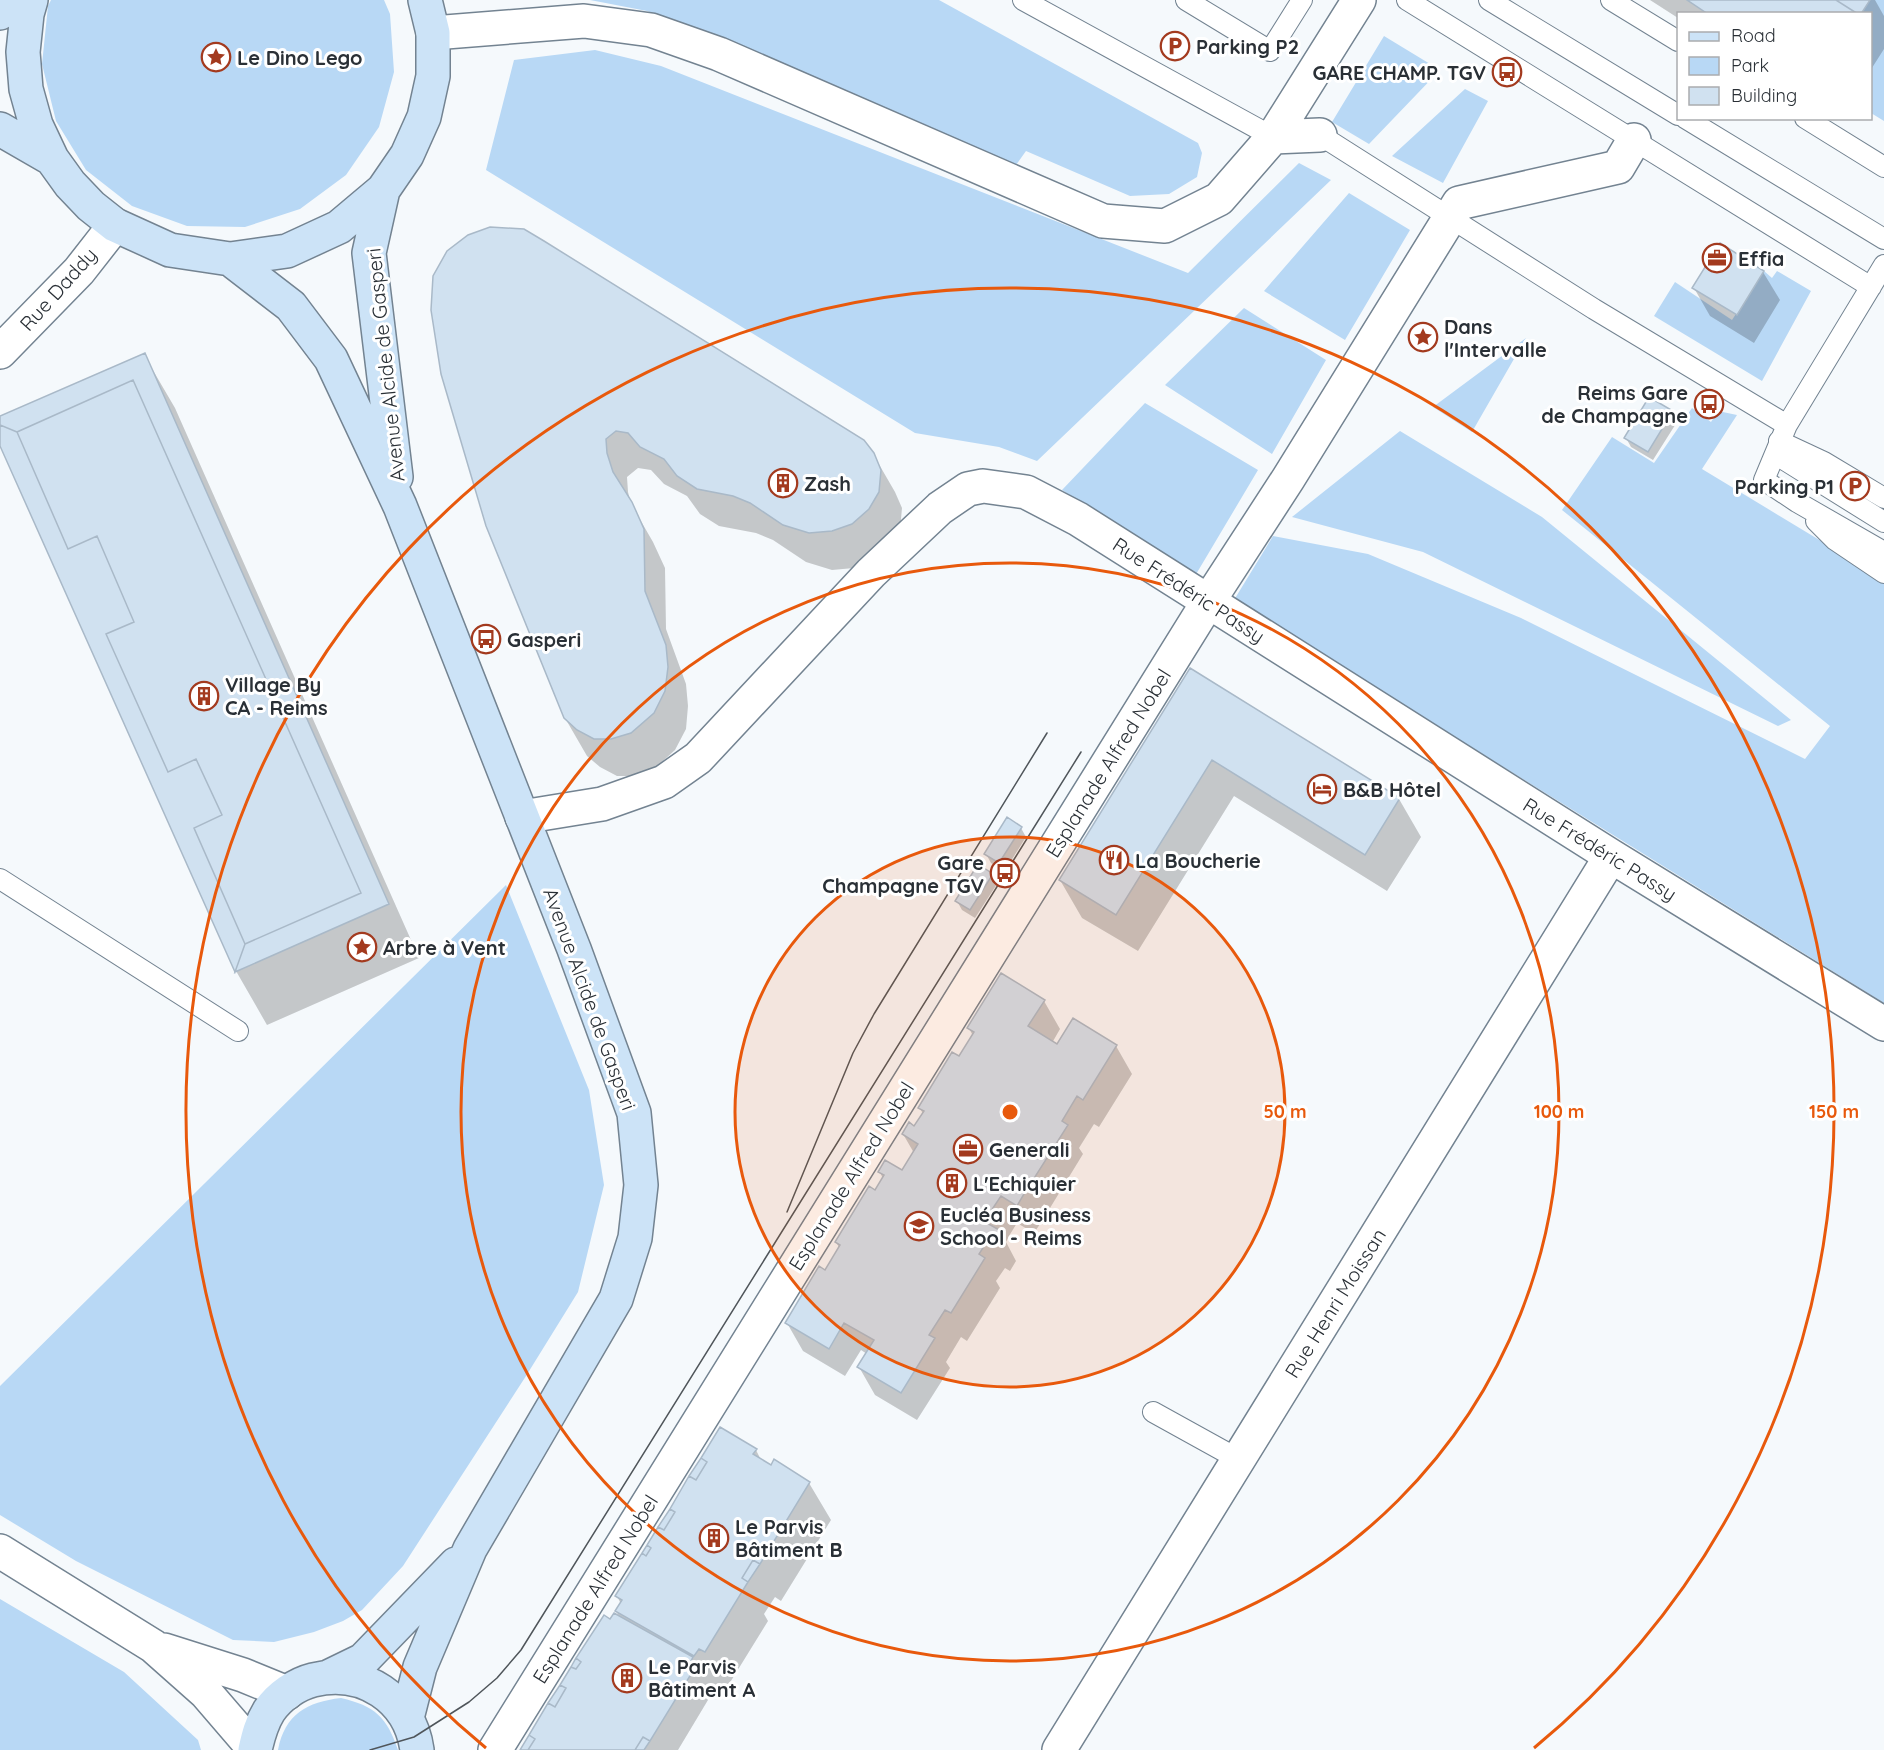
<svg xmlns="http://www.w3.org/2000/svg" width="1884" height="1750" font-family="Quicksand,sans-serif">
<rect width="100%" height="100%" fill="#f5f9fc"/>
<!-- green -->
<path fill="#b8d8f5" d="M51,0h333l6,14 4,58 -15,55 -33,48 -46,34 -55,18 -58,-1 -55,-20 -46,-36 -30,-49 -14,-57 6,-58z
M590,0h349l259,143 4,10 -5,24 -28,17 -39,2 -104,-45 -10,14 -369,-154z
M1870,0h14v121l-13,-8 -1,-99 -8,-1z
M1384,36l56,34 -71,74 -37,-22z
M595,50l66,16 527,207 111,-110 32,17 -294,281 -38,-14 -84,-14 -429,-263 28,-110z
M1465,89l23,12 -45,82 -51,-27z
M1349,193l61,37 -65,110 -81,-49z
M1764,271l8,7 5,-7 34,20 -49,90 -108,-65 21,-34 57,38z
M1244,308l82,52 -54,94 -107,-69z
M1526,338l-54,94 -39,-25z
M1145,403l113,67 -63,106 -133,-86z
M1692,408l19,14 7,-11 19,4 -35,54 182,110v424l-650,-403 39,-64 95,18 153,64 284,141 25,-33 -268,-216 50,-73 42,26z
M1400,431l142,86 249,203 -13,6 -355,-174 -131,-35z
M506,885l83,205 15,95 -26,107 -52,84 -123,190 -41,44 -19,11 -29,11 -40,10 -41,-2 -157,-79 -76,-46v-129z
M0,1599l124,73 74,68 3,10h-201z
M341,1698c34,8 46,19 57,52h-120c7,-36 29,-48 63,-52z"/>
<!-- shadow -->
<path fill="#0003" d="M1650,0h225l9,16v33l-14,22v-57h-192v4z
M1763,272l17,28 -26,43 -44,-27 -16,-28z
M144,355l31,53 244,550 -152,67 -31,-54 -236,-528v-25z
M443,373l430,81 22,38 7,16 -2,22 -46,38 -22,2 -26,-8 -33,-22 -17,-7 -37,-7 -19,-12 -13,-18 -23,-12 -13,-14 -13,-2 -11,9 1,15 3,12 22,38 12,26 1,61 20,55 2,22 -2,23 -11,21 -22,20 -20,6h-16l-17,-9 -13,-11 -22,-38z
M1672,413l5,9 -24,38 -22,-13 -5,-9z
M1190,670l209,129 22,38 -34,54 -153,-95 -96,155 -56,-33 -22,-38z
M1021,828l5,9 -22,35 -13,-9 -5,-9z
M992,875l5,9 -22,34 -13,-8 -5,-9z
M1044,1001l16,28 -8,14 5,3h59l16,28 -33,53 -5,-3 -15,24 4,6 -33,54 -6,-4 -8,14 4,6 -6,9 -17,-10 -8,13 -3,6 10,19 -6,10 -5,-3 -9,13 4,7 -33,53 -6,-4 -15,25 4,6 -33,52 -42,-25 -16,-28 8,-13 -6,-4 -16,26 -42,-25 -16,-28 39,-51 14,-23 -4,-7 39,-50 8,-13 -3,-7h23l11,-19 -11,-19 12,-6 8,-14 -3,-6 40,-50 13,-22 -4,-8z
M756,1450l6,12 47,21 22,37 -50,81 -6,-4 -11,17 4,7 -42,68 -5,-3 -5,7 -8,-5 -3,6 3,6 -30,50h-157l89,-129 10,-3 -4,-7 5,-7 -4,-8z"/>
<!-- building -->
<path fill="#d0e1f0" stroke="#a9b9c8" stroke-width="1.5" d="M1687,0h149l22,14h-150z
M1836,0h34l-9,14h-3z
M490,227l34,2 20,12 320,199 10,13 7,17 -2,22 -10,17 -17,15 -20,7 -23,2 -26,-8 -33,-22 -17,-7 -36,-7 -20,-13 -13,-17 -24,-12 -12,-14 -12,-2 -10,8 1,14 6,19 19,30 12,27 1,62 21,54 2,22 -3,24 -11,22 -23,20 -20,6h-17l-17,-9 -13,-12 -78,-192 -45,-152 -10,-64 2,-34 14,-25 21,-16z
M1720,243l44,28 -27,44 -45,-27z
M145,353l244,551 -154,68 10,-28 116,-51 -228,-513 -116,52 -17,-7v-9z
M133,380l228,513 -116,51 -51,-116 28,-13 -26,-56 -28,13 -62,-138 28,-12 -37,-86 -29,13 -51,-117z
M1649,397l24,14 -25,41 -24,-14z
M0,425l17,7 51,117 29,-13 37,86 -28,12 62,138 28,-13 26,56 -28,13 51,116 -10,28 -235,-526z
M1190,668l210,130 -35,57 -153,-95 -96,155 -57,-35z
M1007,817l15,10 -23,36 -15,-9z
M978,864l15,10 -23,36 -15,-9z
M1001,973l44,27 -17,26 29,18 16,-26 44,27 -34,55 -6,-4 -15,25 6,4 -35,55 -5,-3 -9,14 5,3 -7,12 -16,-10 -8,12 -8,14 16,9 -7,12 -6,-3 -9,14 6,4 -34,55 -6,-3 -16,25 6,3 -34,55 -44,-26 17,-27 -30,-17 -15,26 -44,-26 34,-57 6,4 15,-25 -5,-3 34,-56 6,4 9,-15 -6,-3 7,-12 17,10 16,-26 -16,-10 7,-12 5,4 10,-15 -6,-3 34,-56 7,4 15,-24 -7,-4z
M720,1427l37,22 -4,5 18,11 3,-6 36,23 -50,82 -7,-4 -11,18 6,4 -43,70 -6,-3 -5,7 -79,-45 7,-11 -7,-4 27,-43 4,3 5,-8 -4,-3 11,-18 6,3 11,-18 -5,-3 19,-33 7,4 11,-18 -6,-4z
M701,1458l6,4 -11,18 -7,-4z
M670,1509l5,3 -11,18 -6,-3z
M647,1545l4,3 -5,8 -4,-3z
M753,1560l7,4 -12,18 -6,-4z
M614,1613l79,44 -5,10 5,4 -43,70 -7,-4 -8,13h-107l7,-11 -6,-4 19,-32 7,4 11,-19 -6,-3 11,-18 5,2 5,-7 -5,-4 28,-43 6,4z
M576,1658l5,4 -5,7 -5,-2z
M560,1685l6,3 -11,19 -7,-4z
M529,1735l6,4 -7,11h-8z
M643,1737l7,4 -6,9h-9z"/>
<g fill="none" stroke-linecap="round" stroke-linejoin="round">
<!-- lane casing -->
<g stroke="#738391" stroke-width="22">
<path id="lane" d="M1023,0l250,137
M1186,0l84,51 32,-51
M1407,0l464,287
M1489,0l189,115
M1611,0l67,41
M1685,118l199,121
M1805,118l79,49
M1320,135l274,174 193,116 97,-160
M1787,425l-23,55 33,22 87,50
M1779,441l45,21 60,36
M1775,454l109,68
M1816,521l19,19 49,33
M0,879l238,152
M1153,1412l85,47"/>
</g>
<!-- street casing -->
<g stroke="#738391" stroke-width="36">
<path id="street" d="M433,33l151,-12 67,9 68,24 384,167 62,5 54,-27 54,-62 86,-137
M1273,137l47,-2
M0,352l79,-81 36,-46
M522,817l80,-13 62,-22 34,-24 173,-185 69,-65 28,-19 15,-3 43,6 52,27 533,337 273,168
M0,1551l153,95 53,47 49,57
M164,1650l79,25 44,18
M495,1750l713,-1148 80,-123 171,-276 159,-36 16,-27
M1059,1750l552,-894"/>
</g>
<!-- secondary casing -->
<g stroke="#738391" stroke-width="36">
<path id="secondary" d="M31,0l-4,14 -4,38 3,37 10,36 16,34 18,25 21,22 24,19 55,25 60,9 57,-8 52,-24 44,-37 24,-35 17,-38 9,-41v-43l-8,-33
M0,13l14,-13
M0,129l52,30
M383,190l-14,63 27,224
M230,259l61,47 40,53 69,147 174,443 60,164 7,72 -6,53 -19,61 -146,250 -50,118 -13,51
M328,1677l35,-17 93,-96
M255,1750c3,-14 6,-26 14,-39 10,-15 28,-27 44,-31 50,-12 97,18 104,70"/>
</g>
<!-- lane -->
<use href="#lane" stroke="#fff" stroke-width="20"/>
<!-- street -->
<use href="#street" stroke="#fff" stroke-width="33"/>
<!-- secondary -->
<use href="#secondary" stroke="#cce3f7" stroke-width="33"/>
<!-- tram -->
<path stroke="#4f555a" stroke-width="1.5" d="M787,1212l66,-159 21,-39 173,-281
M370,1750l44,-13 55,-35 28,-24 24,-28 560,-898"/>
</g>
<!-- distance rings -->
<circle cx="1010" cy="1112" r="275" fill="#e8590c" fill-opacity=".12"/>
<g fill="none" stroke="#e8590c" stroke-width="3">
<circle cx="1010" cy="1112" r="275"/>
<circle cx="1010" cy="1112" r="549"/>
<path d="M486 1748A824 824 0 1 1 1534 1748"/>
</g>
<!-- icons -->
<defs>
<g id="parking-ring" transform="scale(1.5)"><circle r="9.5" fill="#fff" stroke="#a33a1e" stroke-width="1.5"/><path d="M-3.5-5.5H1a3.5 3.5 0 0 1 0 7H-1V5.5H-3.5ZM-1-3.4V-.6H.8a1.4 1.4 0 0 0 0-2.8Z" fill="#a33a1e"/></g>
<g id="sight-ring" transform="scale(1.5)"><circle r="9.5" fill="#fff" stroke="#a33a1e" stroke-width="1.5"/><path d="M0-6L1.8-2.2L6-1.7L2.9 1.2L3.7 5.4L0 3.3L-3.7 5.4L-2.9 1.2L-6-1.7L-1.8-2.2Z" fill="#a33a1e"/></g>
<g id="bus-ring" transform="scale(1.5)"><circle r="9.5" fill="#fff" stroke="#a33a1e" stroke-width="1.5"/><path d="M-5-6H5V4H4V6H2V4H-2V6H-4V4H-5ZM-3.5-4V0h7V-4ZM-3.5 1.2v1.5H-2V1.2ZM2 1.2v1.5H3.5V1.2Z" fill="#a33a1e"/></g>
<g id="office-ring" transform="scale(1.5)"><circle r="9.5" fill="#fff" stroke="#a33a1e" stroke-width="1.5"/><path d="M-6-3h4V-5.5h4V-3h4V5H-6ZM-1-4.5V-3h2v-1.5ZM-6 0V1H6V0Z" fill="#a33a1e"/></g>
<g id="building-ring" transform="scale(1.5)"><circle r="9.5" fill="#fff" stroke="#a33a1e" stroke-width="1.5"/><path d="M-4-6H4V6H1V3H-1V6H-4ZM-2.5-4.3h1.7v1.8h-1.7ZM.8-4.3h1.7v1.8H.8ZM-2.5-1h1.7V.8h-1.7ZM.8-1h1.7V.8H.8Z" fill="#a33a1e"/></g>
<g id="hotel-ring" transform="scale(1.5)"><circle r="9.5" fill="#fff" stroke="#a33a1e" stroke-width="1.5"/><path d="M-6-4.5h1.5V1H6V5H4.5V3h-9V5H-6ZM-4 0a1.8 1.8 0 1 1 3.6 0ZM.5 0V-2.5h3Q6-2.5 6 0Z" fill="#a33a1e"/></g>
<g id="restaurant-ring" transform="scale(1.5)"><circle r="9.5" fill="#fff" stroke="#a33a1e" stroke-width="1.5"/><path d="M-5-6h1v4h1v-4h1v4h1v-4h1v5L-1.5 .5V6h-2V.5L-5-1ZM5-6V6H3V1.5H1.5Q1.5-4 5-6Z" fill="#a33a1e"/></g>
<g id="university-ring" transform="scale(1.5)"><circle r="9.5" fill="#fff" stroke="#a33a1e" stroke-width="1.5"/><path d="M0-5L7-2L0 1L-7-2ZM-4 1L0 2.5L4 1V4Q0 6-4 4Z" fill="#a33a1e"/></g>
</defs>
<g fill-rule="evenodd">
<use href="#parking-ring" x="1175" y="46"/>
<use href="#sight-ring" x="216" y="57"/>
<use href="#bus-ring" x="1507" y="72"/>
<use href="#office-ring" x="1717" y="258"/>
<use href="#sight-ring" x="1423" y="337"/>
<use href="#bus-ring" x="1709" y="404"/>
<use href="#building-ring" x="783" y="483"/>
<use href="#parking-ring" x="1855" y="486"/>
<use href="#bus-ring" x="486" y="639"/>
<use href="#building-ring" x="204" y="696"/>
<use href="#hotel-ring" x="1322" y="789"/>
<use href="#restaurant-ring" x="1114" y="860"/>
<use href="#bus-ring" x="1005" y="873"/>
<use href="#sight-ring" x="362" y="947"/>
<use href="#office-ring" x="968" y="1149"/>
<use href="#building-ring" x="952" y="1183"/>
<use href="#university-ring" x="919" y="1226"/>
<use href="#building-ring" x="714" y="1538"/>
<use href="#building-ring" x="627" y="1678"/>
</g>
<g text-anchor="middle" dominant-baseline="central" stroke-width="6" stroke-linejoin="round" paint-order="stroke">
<!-- poi labels -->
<g font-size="20" font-weight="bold" fill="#2a3036" stroke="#fff" text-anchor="start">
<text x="1196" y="46">Parking P2</text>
<text x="237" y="57">Le Dino Lego</text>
<text x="1486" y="72" text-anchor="end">GARE CHAMP. TGV</text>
<text x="1738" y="258">Effia</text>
<text x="1444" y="326">Dans<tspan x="1444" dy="23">l'Intervalle</tspan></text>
<text x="1688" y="392" text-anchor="end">Reims Gare<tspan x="1688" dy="23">de Champagne</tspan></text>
<text x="804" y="483">Zash</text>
<text x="1834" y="486" text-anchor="end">Parking P1</text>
<text x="507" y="639">Gasperi</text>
<text x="225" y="684">Village By<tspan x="225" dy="23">CA - Reims</tspan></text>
<text x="1343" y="789">B&amp;B Hôtel</text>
<text x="1135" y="860">La Boucherie</text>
<text x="984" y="862" text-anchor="end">Gare<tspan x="984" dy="23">Champagne TGV</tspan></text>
<text x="383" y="947">Arbre à Vent</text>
<text x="989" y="1149">Generali</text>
<text x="973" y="1183">L'Echiquier</text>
<text x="940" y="1214">Eucléa Business<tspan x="940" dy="23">School - Reims</tspan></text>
<text x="735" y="1526">Le Parvis<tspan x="735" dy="23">Bâtiment B</tspan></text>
<text x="648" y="1666">Le Parvis<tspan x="648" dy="23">Bâtiment A</tspan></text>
</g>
<!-- street labels -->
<g font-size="20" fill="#2a3036" stroke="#fff">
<text transform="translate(58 289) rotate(-48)">Rue Daddy</text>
<text transform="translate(385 365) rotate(-96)">Avenue Alcide de Gasperi</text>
<text transform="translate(1189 590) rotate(33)">Rue Frédéric Passy</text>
<text transform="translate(1108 763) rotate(-58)">Esplanade Alfred Nobel</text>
<text transform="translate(1600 849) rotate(32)">Rue Frédéric Passy</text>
<text transform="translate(590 999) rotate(70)">Avenue Alcide de Gasperi</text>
<text transform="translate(851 1176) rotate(-58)">Esplanade Alfred Nobel</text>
<text transform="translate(1335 1303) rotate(-58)">Rue Henri Moissan</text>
<text transform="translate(595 1589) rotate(-58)">Esplanade Alfred Nobel</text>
</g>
</g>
<circle cx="1010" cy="1112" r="9" fill="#e8590c" stroke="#fff" stroke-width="3"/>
<g font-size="18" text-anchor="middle" font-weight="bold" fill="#e8590c" stroke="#fff" stroke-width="6" stroke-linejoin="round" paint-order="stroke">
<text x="1285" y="1118">50 m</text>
<text x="1559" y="1118">100 m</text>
<text x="1834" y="1118">150 m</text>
</g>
<!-- legend -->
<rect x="1677" y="12" width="195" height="108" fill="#ffffff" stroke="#aaacaf" stroke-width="1.5"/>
<rect x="1689" y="32" width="30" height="9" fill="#cce3f7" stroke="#aaacaf" stroke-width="1.5"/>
<text x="1731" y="42" font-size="18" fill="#2a3036">Road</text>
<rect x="1689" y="57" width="30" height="18" fill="#b8d8f5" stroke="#aaacaf" stroke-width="1.5"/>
<text x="1731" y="72" font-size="18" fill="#2a3036">Park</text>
<rect x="1689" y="87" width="30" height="18" fill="#d0e1f0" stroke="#aaacaf" stroke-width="1.5"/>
<text x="1731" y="102" font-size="18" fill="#2a3036">Building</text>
</svg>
